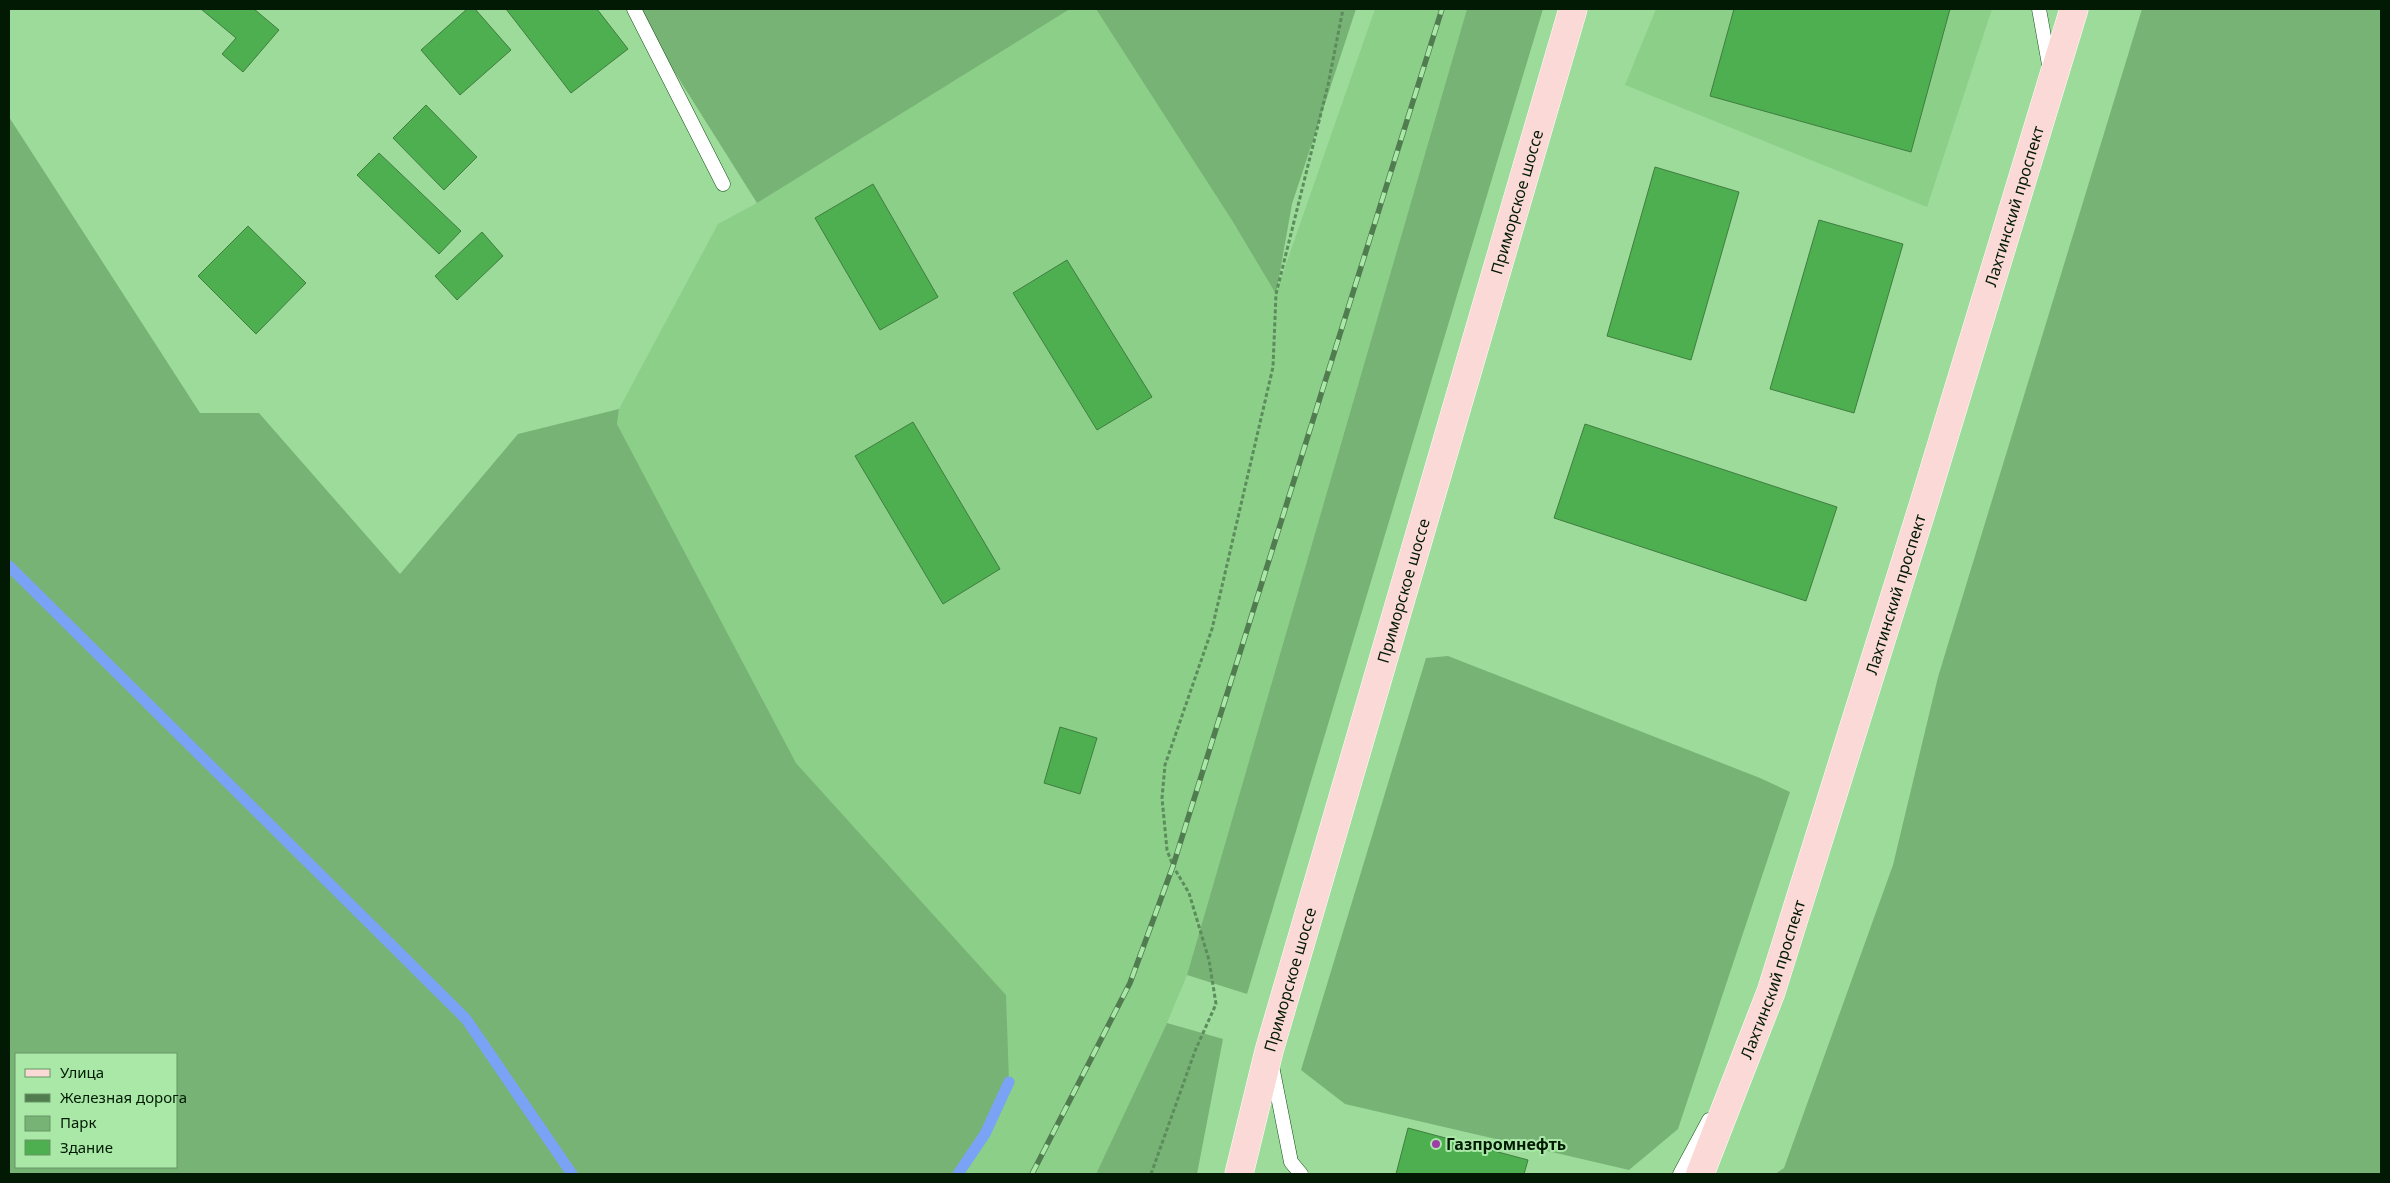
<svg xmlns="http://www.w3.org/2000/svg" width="2390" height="1183" font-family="'Noto Sans',sans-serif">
<rect width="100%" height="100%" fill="#9cdb9a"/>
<!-- built -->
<path fill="#8bcf89" d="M1070,9h26l137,213 43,71 99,-284h92l-280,966 -20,48 -71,151h-138l27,-40 21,-139 -210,-232 -179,-339 2,-15 99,-185 39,-21z
M1656,9h336l-65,198 -302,-122z"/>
<!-- green -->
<path fill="#78b376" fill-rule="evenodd" d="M635,9h435l-313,194z
M1096,9h260l-64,195 -16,90 -43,-72z
M1467,9h76l-296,985 -60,-19z
M2142,9h239v1165h-606l9,-6 109,-303 45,-188z
M9,117l191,296h59l141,161 118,-140 101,-25 -2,15 179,339 210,232 3,87 -24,52 -27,40h-949zM176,1054v113h-160v-113z
M1448,656l312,122 30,14 -112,337 -49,41 -284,-66 -44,-34 125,-412z
M1167,1023l56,16 -26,135h-101z"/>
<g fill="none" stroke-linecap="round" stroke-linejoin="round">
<!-- stream -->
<path stroke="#7aa2f5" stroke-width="11" d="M9,566l457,453 106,155
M958,1174l27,-40 24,-52"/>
</g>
<!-- building -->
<path fill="#4daf4f" stroke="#417d41" d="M201,9h53l25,21 -36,42 -21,-18 14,-16z
M467,9h8l36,41 -51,45 -39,-45z
M506,9h91l31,40 -57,44z
M1734,9h216l-39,143 -201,-56z
M426,105l51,52 -33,33 -51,-52z
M379,153l82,78 -22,23 -82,-79z
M1655,167l84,25 -48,168 -84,-24z
M873,184l65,113 -58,33 -65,-112z
M1819,220l84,24 -49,169 -84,-24z
M248,226l58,57 -50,51 -58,-58z
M482,232l21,24 -46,44 -22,-24z
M1067,260l85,137 -55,33 -84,-137z
M913,422l87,147 -57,35 -88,-148z
M1585,424l252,83 -31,94 -252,-83z
M1060,727l37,11 -17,56 -36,-11z
M1408,1128l120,32 -4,14h-128z"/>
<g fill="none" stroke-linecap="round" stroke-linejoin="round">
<!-- service casing -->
<g stroke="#135117" stroke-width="15">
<path id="service" d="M634,9l89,175
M2039,9l11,61
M1272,1066l19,96 10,12
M1680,1174l29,-54"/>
</g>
<!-- primary casing -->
<g stroke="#fff" stroke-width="29">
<g id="primary">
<path id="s1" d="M1239,1174l30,-123 304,-1042"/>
<path id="s2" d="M1700,1174l71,-182 152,-486 151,-497"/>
</g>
</g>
<!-- path -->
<path stroke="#5c8b5c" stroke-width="3" stroke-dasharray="4 2.5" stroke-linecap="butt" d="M1151,1174l44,-123 21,-47 -7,-44 -20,-67 -16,-27 -6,-16 -5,-52 3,-33 47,-136 61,-262 3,-73 52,-209 15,-76"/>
<!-- service -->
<use href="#service" stroke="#fff" stroke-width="14"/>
<!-- primary -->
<use href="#primary" stroke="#fbd9d6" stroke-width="28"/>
<!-- rail casing -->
<g stroke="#507c50" stroke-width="5.5">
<path id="rail" d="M1032,1174l98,-191 43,-117 269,-857"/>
</g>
<!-- rail -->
<use href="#rail" stroke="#a9e8a7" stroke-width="4" stroke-dasharray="11" stroke-linecap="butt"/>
</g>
<!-- markers -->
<circle fill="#9e3fa8" stroke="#a9e8a7" stroke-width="2" cx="1436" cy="1144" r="5"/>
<g text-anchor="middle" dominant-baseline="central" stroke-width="4" stroke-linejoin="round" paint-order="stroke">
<!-- street labels -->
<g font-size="16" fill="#021a03" stroke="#a9e8a7">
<text stroke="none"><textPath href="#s1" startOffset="1011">Приморское шоссе</textPath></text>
<text stroke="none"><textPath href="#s2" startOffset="1018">Лахтинский проспект</textPath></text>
<text stroke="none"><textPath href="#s1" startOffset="606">Приморское шоссе</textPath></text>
<text stroke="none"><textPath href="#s2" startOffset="612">Лахтинский проспект</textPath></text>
<text stroke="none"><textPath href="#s1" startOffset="201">Приморское шоссе</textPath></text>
<text stroke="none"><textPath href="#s2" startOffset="208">Лахтинский проспект</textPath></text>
</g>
<!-- poi labels -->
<g font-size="16" font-weight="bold" fill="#021a03" stroke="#a9e8a7" text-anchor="start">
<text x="1446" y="1144">Газпромнефть</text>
</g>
</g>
<!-- border -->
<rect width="2390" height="1183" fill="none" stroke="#021a03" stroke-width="20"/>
<!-- legend -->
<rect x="15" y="1053" width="162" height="115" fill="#a9e8a7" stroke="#669665"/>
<rect x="25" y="1069" width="25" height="8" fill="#fbd9d6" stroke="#669665"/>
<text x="60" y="1078" font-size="15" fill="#021a03">Улица</text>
<rect x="25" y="1094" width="25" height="8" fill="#507c50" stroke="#669665"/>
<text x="60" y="1103" font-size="15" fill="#021a03">Железная дорога</text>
<rect x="25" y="1116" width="25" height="15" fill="#78b376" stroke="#669665"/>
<text x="60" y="1128" font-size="15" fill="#021a03">Парк</text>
<rect x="25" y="1140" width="25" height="15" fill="#4daf4f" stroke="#669665"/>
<text x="60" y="1153" font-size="15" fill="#021a03">Здание</text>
</svg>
